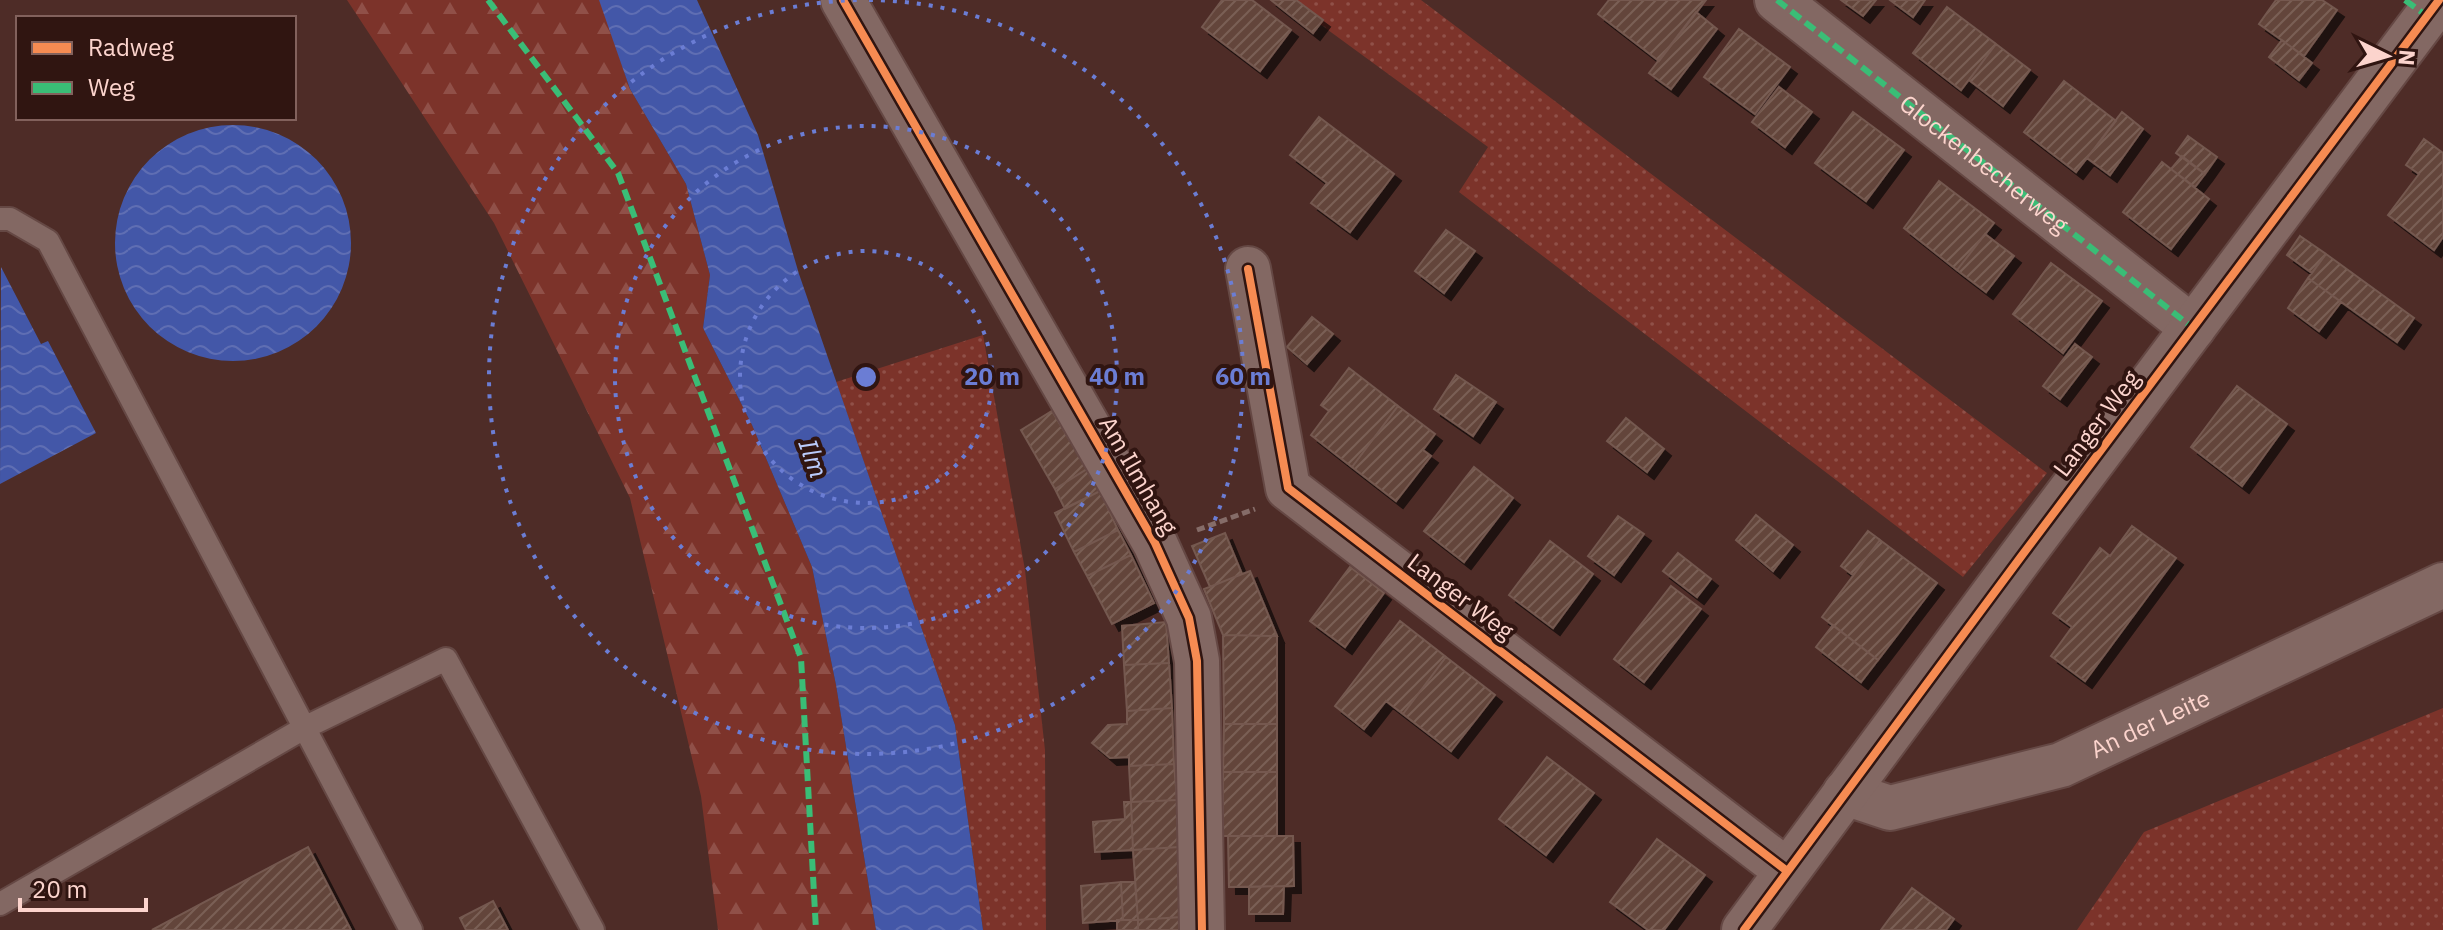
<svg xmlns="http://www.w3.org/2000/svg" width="2443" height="930" font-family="'IBM Plex Sans',sans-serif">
<defs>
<pattern id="grass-dots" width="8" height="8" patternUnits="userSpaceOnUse" patternTransform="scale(2)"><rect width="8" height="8" fill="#7c332a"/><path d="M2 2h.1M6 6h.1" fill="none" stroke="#905048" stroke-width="1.8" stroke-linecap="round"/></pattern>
<pattern id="forest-firs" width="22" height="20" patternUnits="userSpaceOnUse" patternTransform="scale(2)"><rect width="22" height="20" fill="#7c332a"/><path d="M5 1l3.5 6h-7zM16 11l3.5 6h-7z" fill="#905048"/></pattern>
<pattern id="water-waves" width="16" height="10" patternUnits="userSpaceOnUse" patternTransform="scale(2)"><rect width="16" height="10" fill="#4357a8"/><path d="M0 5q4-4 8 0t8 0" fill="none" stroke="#5f6eb3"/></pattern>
<pattern id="building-hatch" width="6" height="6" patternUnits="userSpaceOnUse" patternTransform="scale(2)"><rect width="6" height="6" fill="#63453a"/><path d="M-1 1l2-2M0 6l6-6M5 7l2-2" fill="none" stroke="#7a5f55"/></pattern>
<filter id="shadow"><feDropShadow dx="7" dy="7" stdDeviation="0" flood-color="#0009"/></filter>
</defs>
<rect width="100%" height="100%" fill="#4e2c27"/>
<!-- grass -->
<path fill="url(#grass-dots)" d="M1287,0h134l626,473 -84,104 -504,-385 29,-45z
M983,335l42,235 20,180 1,180h-63l-28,-205 -119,-343z
M2443,708v222h-366l67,-98z"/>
<!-- forest -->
<path fill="url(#forest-firs)" d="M347,0h252l2,2 29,87 56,95 24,91 -7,53 49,97 60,142 24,118 40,245h-158l-17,-134 -71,-298 -136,-275z"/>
<!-- water -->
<path fill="url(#water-waves)" d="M599,0h98l61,135 41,139 156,451 28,205h-107l-40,-245 -24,-118 -60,-142 -49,-97 7,-53 -24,-91 -56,-95z
M115 243a118 118 0 1 1 236 0a118 118 0 1 1-236 0Z
M1,267l40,77 7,-3 48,92 -96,51z"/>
<!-- building -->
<path fill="url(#building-hatch)" stroke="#745950" stroke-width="2" filter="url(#shadow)" d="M1222,0h30l39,30 -31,41 -58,-44z
M1271,0h25l27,20 -10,13z
M1609,0h97l-47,61 -61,-47z
M1841,0h35l-13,16z
M1890,0h35l-12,17z
M2276,0h46l15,10 -33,46 -45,-32z
M1947,7l49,37 -35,46 -48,-37z
M1696,12l21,17 -46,60 -22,-16z
M1739,29l51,38 -35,47 -51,-37z
M2282,40l30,23 -13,17 -30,-23z
M1996,44l34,26 -27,36 -34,-26z
M2064,81l52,40 -40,51 -52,-40z
M1779,87l33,25 -27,35 -33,-25z
M1853,112l51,38 -38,51 -51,-38z
M2122,112l21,17 -33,46 -23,-17z
M1319,117l75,57 -44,58 -39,-29 16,-20 -37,-28z
M2188,136l29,21 -12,17 -29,-21z
M2424,139l19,14v84l-9,13 -46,-35 31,-41 -13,-9z
M2182,156l23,18 -10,13 -24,-18z
M2162,162l47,37 -38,50 -48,-37z
M1939,181l55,42 -37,47 -53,-42z
M1446,230l29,21 -31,42 -29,-22z
M1985,234l29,22 -28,36 -29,-22z
M2300,236l26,18 -14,19 -25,-18z
M2326,254l88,64 -17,24 -89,-64z
M2051,263l51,38 -39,52 -50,-39z
M2308,278l33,24 -22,29 -31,-23z
M1312,317l21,17 -26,30 -20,-17z
M2075,344l17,13 -32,42 -17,-13z
M1349,368l49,38 -46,61 -41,-32 18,-24 -8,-6z
M1456,375l40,27 -23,34 -39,-27z
M2237,386l50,38 -45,62 -51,-39z
M1398,406l37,28 -12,16 8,6 -35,45 -44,-34z
M1052,411l35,58 -32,20 -34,-59z
M1626,418l38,31 -17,23 -40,-31z
M1474,467l39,31 -49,64 -40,-31z
M1087,469l13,22 -35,18 -10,-20z
M1100,491l18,39 -44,22 -19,-39z
M1756,515l37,30 -20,26 -37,-31z
M1618,516l26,18 -30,41 -26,-19z
M2132,526l44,32 -91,123 -34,-25 21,-29 -19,-14 47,-65 10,8z
M1118,530l13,25 -44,21 -13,-24z
M1868,531l12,9 -27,35 -12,-9z
M1225,533l17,41 -32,13 -18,-41z
M1880,540l57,43 -59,77 -56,-43z
M1550,541l43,33 -40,54 -44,-33z
M1678,553l33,26 -14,18 -34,-26z
M1131,555l23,48 -42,21 -25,-48z
M1350,567l34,26 -39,54 -35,-26z
M1250,571l27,65 -54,-1 -19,-46z
M1671,586l30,23 -57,73 -30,-23z
M1400,621l46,36 -43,57 -17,-13 -22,28 -29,-23z
M1166,622l3,41 -45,2 -2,-39z
M1833,625l45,35 -17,22 -45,-35z
M1223,635l54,1v88h-53z
M1446,657l49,38 -44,56 -48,-37z
M1169,663l3,45 -45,3 -3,-46z
M1172,708l2,56 -45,2v-9l-19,1 -18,-15 16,-18 19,-1v-13z
M1224,724h53v48h-54z
M1547,757l47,36 -48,62 -47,-36z
M1174,764l3,36 -46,2 -2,-36z
M1223,772h54v64h-54z
M1177,800l2,47 -46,3 -2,-48z
M1124,802h7l2,48 -38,2 -2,-30 32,-3z
M1228,836h65l1,50 -65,1z
M1657,839l48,36 -41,55h-16l-38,-28z
M308,847l43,83h-199z
M1179,847l2,70 -43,3 -5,-70z
M1121,882h14l3,38h-15z
M1121,882l2,38 -40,3 -2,-37z
M1284,886l-1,28h-34v-27z
M1912,888l42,31 -8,11h-65z
M493,901l15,29h-42l-6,-12z
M1181,917l1,13h-44v-10z
M1117,920h21v10h-21z"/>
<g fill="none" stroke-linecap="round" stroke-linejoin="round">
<!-- lane casing -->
<g stroke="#654844" stroke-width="26">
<path id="lane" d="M0,219h10l38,22 363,689
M0,904l306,-177 140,-68 147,271"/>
</g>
<!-- street casing -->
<g stroke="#654844" stroke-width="48">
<g id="street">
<path d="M843,0l312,543 34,75 8,43 5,269"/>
<path id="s1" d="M1777,0l416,328"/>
<path d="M1248,269l40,219 499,383"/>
<path id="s2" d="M1845,793l45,15 171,-43 382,-180"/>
<path d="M1744,930l276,-372 419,-558"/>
</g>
</g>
<!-- path -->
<path stroke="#856c68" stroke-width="5" stroke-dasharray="8 4" stroke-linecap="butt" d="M1197,530l58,-21"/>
<!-- lane -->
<use href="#lane" stroke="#836863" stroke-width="22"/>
<!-- street -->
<use href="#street" stroke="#836863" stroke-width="44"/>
<!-- quiet -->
<path stroke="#3abd76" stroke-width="6" stroke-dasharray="12 6" stroke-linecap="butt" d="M488,0l130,173 183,485 15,272
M1777,0l416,328
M2405,0l22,16"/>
<!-- cycleway casing -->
<g stroke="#301511" stroke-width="13">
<path id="cycleway" d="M843,0l312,543 34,75 8,43 5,269
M1248,269l40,219 499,383
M1744,930l276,-372 419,-558"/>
</g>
<!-- cycleway -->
<use href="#cycleway" stroke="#f68b52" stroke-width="8"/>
</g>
<!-- distance rings -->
<g fill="none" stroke="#6b7dd4" stroke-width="4" stroke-dasharray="4 8">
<circle cx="866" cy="377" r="126"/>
<circle cx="866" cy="377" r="251"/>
<path d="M869 0A377 377 0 1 1 863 0"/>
</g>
<g text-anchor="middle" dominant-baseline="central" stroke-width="8" stroke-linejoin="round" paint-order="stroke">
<!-- street labels -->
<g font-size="24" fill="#fcd4cd" stroke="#301511">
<text stroke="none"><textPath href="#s1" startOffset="264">Glockenbecherweg</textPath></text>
<text transform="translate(2096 423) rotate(-53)">Langer Weg</text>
<text transform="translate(1139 475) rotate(60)">Am Ilmhang</text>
<text transform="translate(1461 596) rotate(37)">Langer Weg</text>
<text stroke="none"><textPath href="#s2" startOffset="322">An der Leite</textPath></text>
</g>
<!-- water labels -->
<g font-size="26" font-style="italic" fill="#bacbfb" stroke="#301511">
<text transform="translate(814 458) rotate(70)">Ilm</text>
</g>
</g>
<circle cx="866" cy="377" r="12" fill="#6b7dd4" stroke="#301511" stroke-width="4"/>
<g font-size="24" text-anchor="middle" font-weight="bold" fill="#6b7dd4" stroke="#301511" stroke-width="8" stroke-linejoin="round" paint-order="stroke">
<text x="992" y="385">20 m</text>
<text x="1117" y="385">40 m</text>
<text x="1243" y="385">60 m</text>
</g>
<!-- legend -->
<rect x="16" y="16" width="280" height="104" fill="#301511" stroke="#82615c" stroke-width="2"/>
<rect x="32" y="42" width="40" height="12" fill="#f68b52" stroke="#82615c" stroke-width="2"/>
<text x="88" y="56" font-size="24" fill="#fcd4cd">Radweg</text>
<rect x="32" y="82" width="40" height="12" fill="#3abd76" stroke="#82615c" stroke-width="2"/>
<text x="88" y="96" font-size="24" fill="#fcd4cd">Weg</text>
<!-- north arrow -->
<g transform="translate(2387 56) rotate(95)" stroke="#301511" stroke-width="6" paint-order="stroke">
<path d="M0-6L14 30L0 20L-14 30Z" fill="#fcd4cd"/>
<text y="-12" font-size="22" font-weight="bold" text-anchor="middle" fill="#fcd4cd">N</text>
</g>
<!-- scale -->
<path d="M20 898v12h126v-12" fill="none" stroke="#fcd4cd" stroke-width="4"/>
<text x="32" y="898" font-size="24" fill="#fcd4cd" stroke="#301511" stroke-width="6" paint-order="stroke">20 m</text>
</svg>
